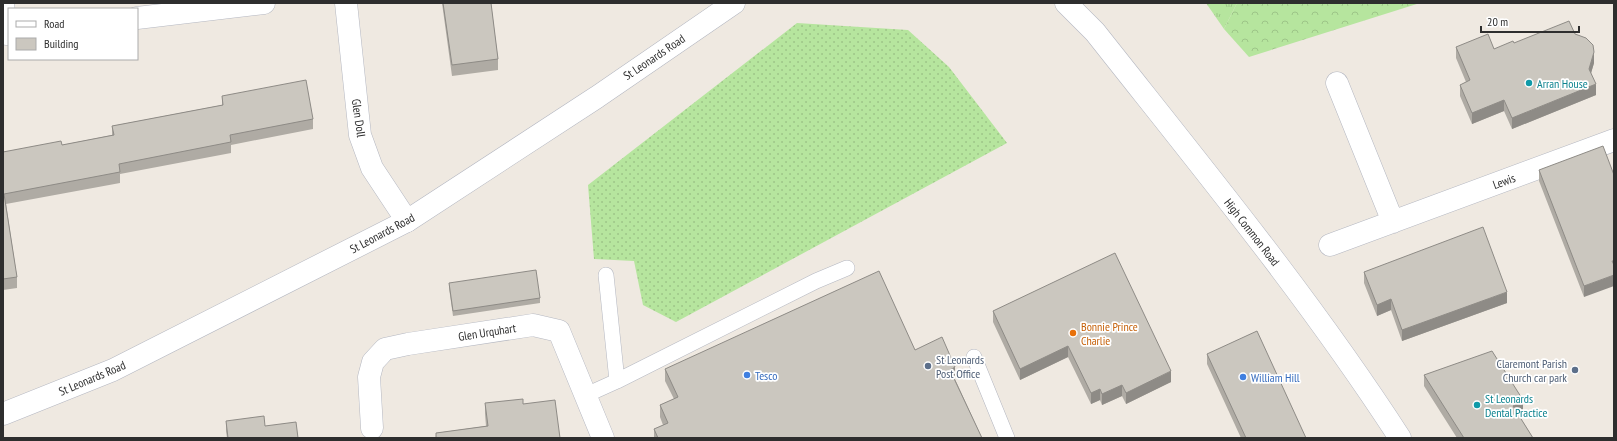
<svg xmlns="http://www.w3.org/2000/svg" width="1617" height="441" font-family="'PT Sans Narrow',sans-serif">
<defs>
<pattern id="grass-dots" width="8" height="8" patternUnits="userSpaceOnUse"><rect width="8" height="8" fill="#b6e59e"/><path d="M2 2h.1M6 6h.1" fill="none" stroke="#9dc588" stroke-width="1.8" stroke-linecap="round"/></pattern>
<pattern id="forest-crowns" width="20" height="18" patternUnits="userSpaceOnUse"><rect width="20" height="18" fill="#b6e59e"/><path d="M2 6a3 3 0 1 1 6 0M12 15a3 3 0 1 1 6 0" fill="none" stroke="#9dc588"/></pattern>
<pattern id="park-tufts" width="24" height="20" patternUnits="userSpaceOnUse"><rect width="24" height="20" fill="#b6e59e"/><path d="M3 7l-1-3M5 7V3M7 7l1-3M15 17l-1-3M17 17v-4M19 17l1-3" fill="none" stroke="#9dc588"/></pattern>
</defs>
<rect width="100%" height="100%" fill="#efe9e1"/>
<!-- grass -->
<path fill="url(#grass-dots)" d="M797,23l111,7 41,37 58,76 -331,179 -33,-17 -9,-44 -40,-2 -6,-74z"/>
<!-- forest -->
<path fill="url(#forest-crowns)" d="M1237,3h183l-171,54 -25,-28z"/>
<!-- park -->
<path fill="url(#park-tufts)" d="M1206,3h31l-13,26z"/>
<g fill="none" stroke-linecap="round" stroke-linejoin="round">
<!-- lane casing -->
<g stroke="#b4b7c1" stroke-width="16">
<path id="lane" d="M606,275l11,106
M974,357l33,81
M586,395l31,-14 199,-100 31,-13"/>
</g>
<!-- street casing -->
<g stroke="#b4b7c1" stroke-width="23">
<path id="street" d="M3,3l3,31h3
M346,3l14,132 12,33 35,53
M137,18l127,-15
M1337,83l56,139
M1330,245l284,-105
M372,428l-3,-51 4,-15 12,-13 23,-5 125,-19 26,6 44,107"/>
</g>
<!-- secondary casing -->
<g stroke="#b4b7c1" stroke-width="23">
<path id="secondary" d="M1066,3l29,29c105,133 213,264 305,406
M3,414l110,-44 294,-149 190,-124 137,-94"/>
</g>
<!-- lane -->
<use href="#lane" stroke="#fff" stroke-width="15"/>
<!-- street -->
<use href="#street" stroke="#fff" stroke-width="22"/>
<!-- secondary -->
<use href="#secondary" stroke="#fff" stroke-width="22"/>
</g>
<!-- wall -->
<path fill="#afaba4" d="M442,3h49l7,56v11l-46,6z
M1575,34l19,29 -3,10 5,22 -84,34 -8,-18 -32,13 -12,-28v-11l6,-3 -10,-24v-11l38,2z
M222,96l91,23v10l-82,16v8l-111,21v9l-114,21 11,73v11l-14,2v-138l59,-7 50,-10v-9l110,-21z
M1539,170l75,5 -30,122 -45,-116z
M1364,272l143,31 -105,38 -11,-31 -14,6 -13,-33z
M449,283l91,15v5l-87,13 -4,-28z
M993,311l178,71 -45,22 -4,-8 -20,9 -2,-5 -9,4 -23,-47 -48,23 -27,-58z
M915,350l40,29 27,59h-328v-9l9,-4 -3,-8v-12l14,-6 -9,-18v-12z
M1207,354l99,84h-65l-34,-74z
M1424,375l99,36 -5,3 15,24h-76l-33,-52z
M485,403l38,1 37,34h-124v-5l50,-7 -1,-12z
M226,421l39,5 33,12h-71l-1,-7z"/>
<!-- shaded-wall -->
<path fill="#8e8b86" d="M1594,52v11l-5,17v-11z
M1596,84v11l-84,34v-11z
M1504,100v11l-32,13v-11z
M1614,275v11l-30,11v-11z
M1507,292v11l-105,38v-11z
M1391,299v11l-14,6v-11z
M1068,346v11l-48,23v-11z
M955,367v12l-5,2v-11z
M1171,371v11l-45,22v-11z
M1122,385v11l-20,9v-11z
M1100,389v11l-9,4v-11z
M1523,400v11l-10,6v-11z"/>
<!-- building -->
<path fill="#cbc7bf" stroke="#8e8b86" d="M443,3h48l7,56 -46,6z
M1569,21l6,13 11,4 7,7 1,7 -5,17 7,15 -84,34 -8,-18 -32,13 -12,-28 10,-5 -14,-33 32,-13 6,15 19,-8 1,2z
M306,80l7,39 -83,16 1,7 -112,22 1,8 -116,22 13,83 -14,2v-127l58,-11 1,4 52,-10 -2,-9 111,-21 -1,-9z
M1603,146l11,29v86h-2l2,4v10l-30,11 -45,-116z
M1483,227l24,65 -105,38 -11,-31 -14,6 -13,-33z
M1115,253l56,118 -45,22 -4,-8 -20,9 -2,-5 -9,4 -23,-47 -48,23 -27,-58z
M536,270l4,28 -87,13 -4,-28z
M879,271l36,79 27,-13 13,30 -5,3 32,68h-324l-4,-9 14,-6 -8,-18 18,-8 -13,-28z
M1257,331l49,107h-60l-39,-84z
M1492,351l31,49 -10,6 20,32h-69l-40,-63z
M523,399v5l32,-4 5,38h-124v-5l52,-7 -3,-23z
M264,416l1,10 31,-4 2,16h-70l-2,-17z"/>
<!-- markers -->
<g fill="#0f9aa8" stroke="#fff" stroke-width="1.5">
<circle cx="1529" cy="83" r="4"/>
<circle cx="1477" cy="405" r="4"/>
</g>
<circle fill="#e8710a" stroke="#fff" stroke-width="1.5" cx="1073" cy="333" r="4"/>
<g fill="#5c6f8a" stroke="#fff" stroke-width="1.5">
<circle cx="928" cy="366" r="4"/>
<circle cx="1575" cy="370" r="4"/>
</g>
<g fill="#3f7fe0" stroke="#fff" stroke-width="1.5">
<circle cx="747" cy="375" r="4"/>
<circle cx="1243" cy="377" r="4"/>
</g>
<g text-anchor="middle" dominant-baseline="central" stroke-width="3.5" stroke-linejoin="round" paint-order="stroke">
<!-- street labels -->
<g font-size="12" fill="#2e2e2e" stroke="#fff">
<text transform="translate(654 57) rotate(-34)">St Leonards Road</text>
<text transform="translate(359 118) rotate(82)">Glen Doll</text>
<text transform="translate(1504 181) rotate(-20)">Lewis</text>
<text transform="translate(1252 232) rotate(52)">High Common Road</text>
<text transform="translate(382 233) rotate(-28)">St Leonards Road</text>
<text transform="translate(487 332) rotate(-9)">Glen Urquhart</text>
<text transform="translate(92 378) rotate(-23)">St Leonards Road</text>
</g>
<!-- culture labels -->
<g font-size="12" fill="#0d838f" stroke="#fff" text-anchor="start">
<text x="1537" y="83">Arran House</text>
<text x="1485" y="398">St Leonards<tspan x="1485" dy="14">Dental Practice</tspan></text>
</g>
<!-- food labels -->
<g font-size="12" fill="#c56008" stroke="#fff" text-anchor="start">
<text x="1081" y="326">Bonnie Prince<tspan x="1081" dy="14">Charlie</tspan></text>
</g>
<!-- service labels -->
<g font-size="12" fill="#4e5e75" stroke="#fff" text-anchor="start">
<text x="936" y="359">St Leonards<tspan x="936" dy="14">Post Office</tspan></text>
<text x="1567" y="363" text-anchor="end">Claremont Parish<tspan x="1567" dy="14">Church car park</tspan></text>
</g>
<!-- shop labels -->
<g font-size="12" fill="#366cbe" stroke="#fff" text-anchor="start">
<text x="755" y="375">Tesco</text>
<text x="1251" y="377">William Hill</text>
</g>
</g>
<!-- border -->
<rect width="1617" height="441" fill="none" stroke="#2e2e2e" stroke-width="8"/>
<!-- legend -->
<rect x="8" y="8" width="130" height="52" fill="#ffffff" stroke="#ababab"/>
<rect x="16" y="21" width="20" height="6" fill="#ffffff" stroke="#ababab"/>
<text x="44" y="28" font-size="12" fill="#2e2e2e">Road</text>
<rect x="16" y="38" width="20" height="12" fill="#cbc7bf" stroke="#ababab"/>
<text x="44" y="48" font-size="12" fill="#2e2e2e">Building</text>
<!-- scale -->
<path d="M1481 26v6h98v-6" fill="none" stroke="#2e2e2e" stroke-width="2"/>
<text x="1487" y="26" font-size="12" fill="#2e2e2e" stroke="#ffffff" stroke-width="3" paint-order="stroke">20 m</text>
</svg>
